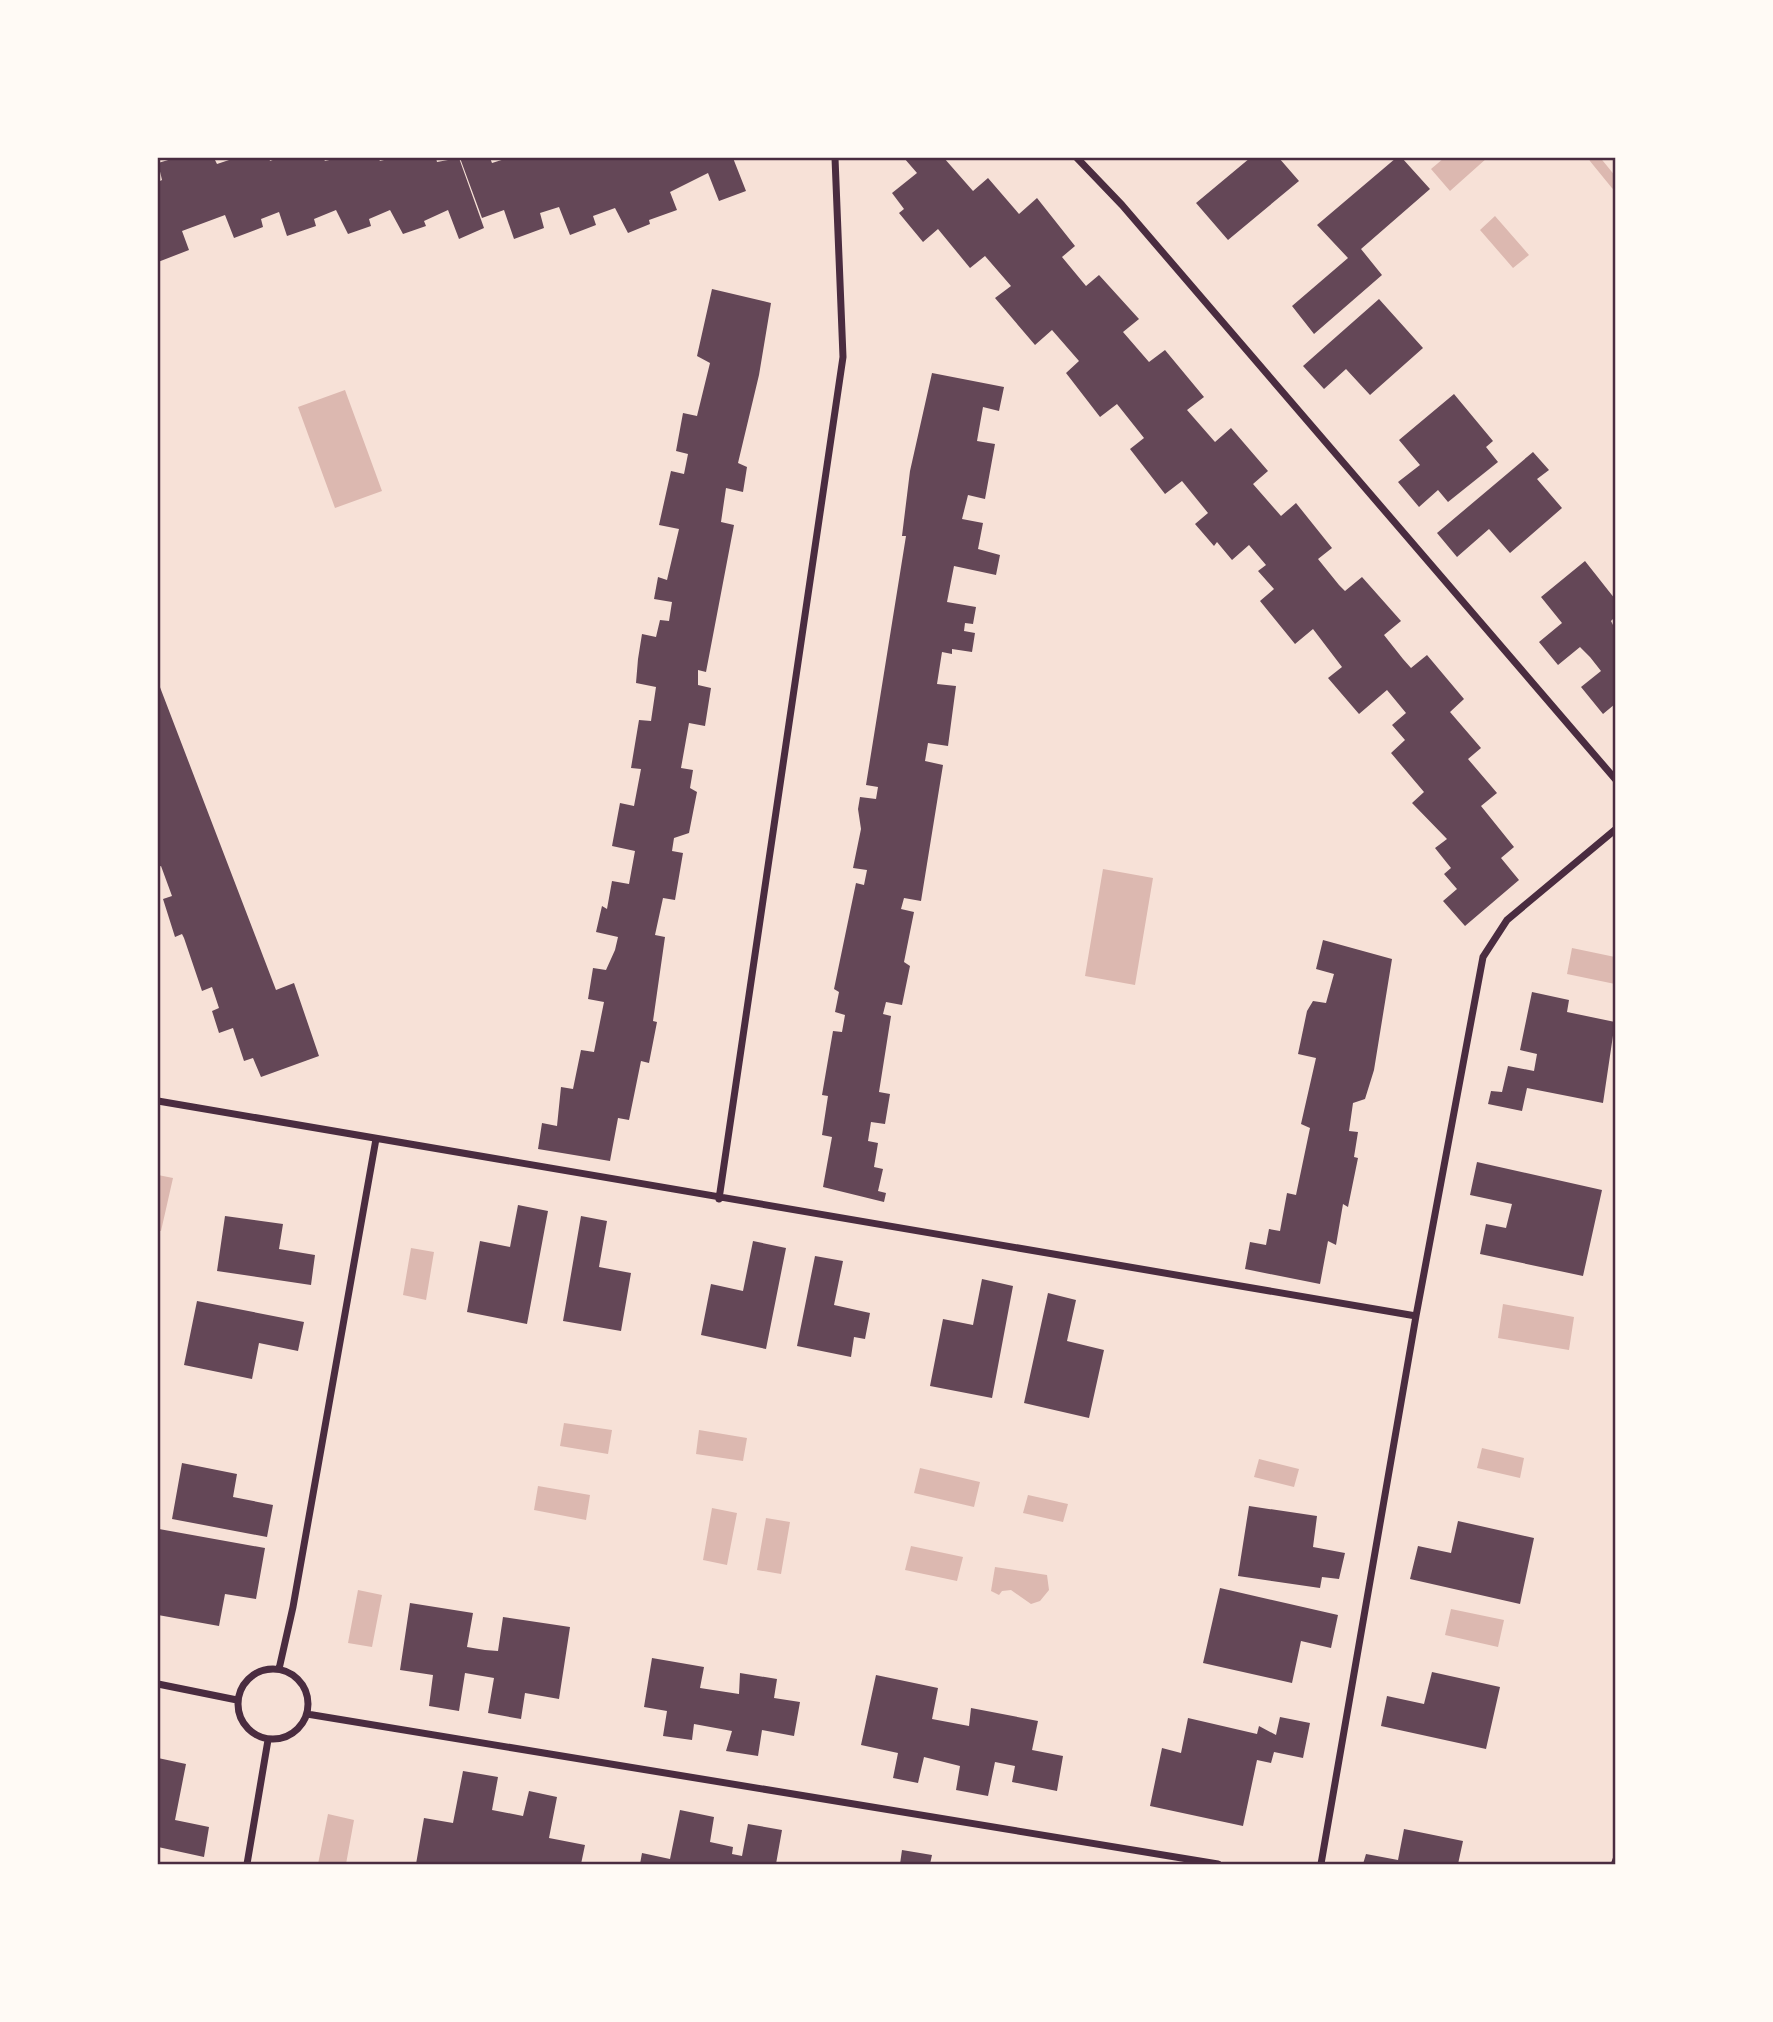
<svg xmlns="http://www.w3.org/2000/svg" width="1773" height="2022" font-family="Inter,sans-serif">
<rect width="100%" height="100%" fill="#f7e1d7"/>
<!-- water -->
<path fill="#dcb8b0" d="M1444,158h43l-37,33 -19,-22z
M1495,216l34,39 -16,13 -33,-38z
M345,390l37,101 -47,17 -37,-101z
M1103,869l50,9 -18,107 -50,-9z
M1572,948l43,9v27l-48,-10z
M158,1175l15,3 -12,53h-3z
M411,1248l23,4 -8,48 -23,-5z
M1503,1304l71,13 -5,33 -71,-12z
M564,1423l48,7 -4,24 -48,-8z
M699,1430l48,8 -4,23 -47,-7z
M1482,1448l42,10 -4,20 -43,-10z
M1259,1459l40,10 -5,18 -40,-10z
M920,1468l60,14 -6,25 -60,-14z
M538,1486l52,9 -4,25 -52,-10z
M1028,1495l40,9 -5,18 -40,-9z
M712,1508l25,5 -10,52 -24,-5z
M766,1518l24,4 -9,52 -24,-4z
M911,1546l52,11 -6,24 -52,-11z
M995,1567l52,8 2,15 -9,11 -9,3 -20,-14 -9,1 -3,4 -8,-4z
M358,1590l24,5 -10,52 -24,-4z
M1451,1609l53,11 -6,27 -53,-12z
M328,1814l26,6 -8,44h-28z"/>
<g fill="none" stroke-linecap="round" stroke-linejoin="round">
<!-- stream -->
<path stroke="#dcb8b0" stroke-width="10" d="M1594,158l22,27"/>
</g>
<!-- building -->
<path fill="#644757" d="M175,158h39l3,6 18,-6h34l1,3 8,-3h45l2,3 13,-3h40l2,3 12,-3h44l1,4 22,-4 25,70 -25,11 -11,-29 -24,11 2,5 -23,8 -13,-24 -21,9 2,7 -23,8 -12,-24 -22,9 2,7 -29,10 -8,-24 -18,7 2,8 -29,11 -9,-23 -43,16 7,19 -31,12v-80l4,-2 -4,-17z
M460,158h30l2,5 16,-5h225l13,33 -27,10 -11,-28 -38,19 7,18 -28,10 1,4 -22,9 -13,-25 -22,8 3,9 -26,10 -11,-28 -19,6 4,15 -30,11 -10,-29 -22,8z
M904,158h40l29,33 15,-13 31,36 18,-16 38,48 -13,11 24,29 13,-11 40,44 -16,13 26,30 16,-12 39,47 -17,13 28,32 16,-14 37,43 -15,13 28,32 15,-13 36,45 -14,11 21,26 6,6 17,-14 39,44 -17,14 19,24 8,9 16,-13 37,44 -14,13 31,36 -13,11 29,34 -16,13 33,41 -13,11 18,22 -54,46 -22,-25 14,-12 -13,-15 7,-6 -16,-20 12,-9 -35,-36 12,-11 -33,-39 14,-13 -13,-15 14,-12 -19,-23 -28,24 -31,-36 14,-11 -29,-38 -18,15 -35,-43 14,-12 -16,-18 8,-6 -17,-20 -17,15 -15,-18 -3,4 -19,-22 13,-11 -26,-32 -17,13 -35,-45 14,-11 -27,-34 -17,13 -34,-44 13,-12 -27,-31 -17,15 -40,-47 16,-12 -26,-30 -15,12 -32,-39 -15,13 -24,-29 5,-4 -12,-16 25,-20z
M1250,158h29l20,23 -71,59 -32,-37z
M1396,158h6l28,31 -69,60 21,26 -68,59 -22,-28 56,-48 -31,-33z
M712,289l59,14 -12,72 -21,88 9,4 -4,25 -17,-4 -5,34 13,3 -28,147 -8,-2v15l13,3 -6,38 -16,-3 -8,45 12,2 -3,18 7,4 -8,41 -15,5 -2,13 11,2 -8,47 -12,-2 -8,37 10,2 -12,84 4,1 -8,41 -8,-2 -12,59 -11,-2 -8,43 -72,-12 4,-26 15,3 4,-39 12,2 8,-39 13,2 10,-50 -16,-3 5,-31 13,2 9,-20 3,-13 -22,-5 6,-26 5,3 5,-28 17,3 6,-33 -23,-5 8,-43 14,3 7,-37 -10,-1 8,-48 12,1 5,-34 -20,-4 2,-24 4,-25 14,3 4,-17 9,1 3,-19 -18,-3 4,-22 9,3 12,-51 -20,-4 12,-54 13,3 4,-20 -12,-3 7,-38 14,3 13,-53 -13,-7z
M1379,299l44,49 -53,47 -24,-26 -22,20 -21,-23z
M932,373l72,14 -5,24 -16,-4 -6,34 18,3 -10,55 -17,-4 -6,24 21,4 -5,26 22,6 -4,20 -42,-9 -7,36 29,5 -3,17 -8,-1 -1,8 11,2 -3,19 -20,-3v5l-10,-2 -5,32 19,2 -8,60 -20,-3 -3,18 18,4 -22,136 -17,-3 -3,11 13,3 -10,50 -42,-8 42,8 6,4 -8,39 -16,-3 -3,12 8,2 -12,76 11,2 -5,30 -14,-2 -3,19 10,2 -4,24 9,2 -5,22 8,2 -2,9 -61,-15 9,-50 -10,-2 6,-39 -6,-1 11,-64 9,1 3,-17 -10,-3 4,-20 -5,-3 22,-106 8,2 3,-15 -14,-2 8,-39 -3,-20 2,-12 16,2 2,-12 -12,-2 40,-249h-4l8,-65z
M1454,394l39,47 -7,6 12,15 -50,40 -10,-12 -19,17 -21,-25 22,-17 -21,-25z
M1533,452l16,18 -12,9 25,29 -52,45 -21,-24 -32,28 -20,-24z
M1585,561l30,38v18l-4,4 4,8v75l-12,10 -22,-27 20,-16 -11,-14 -10,-10 -22,18 -19,-23 23,-19 -21,-26z
M158,682l118,308 18,-7 25,73 -58,21 -8,-19 -9,3 -11,-33 -14,5 -7,-22 7,-3 -7,-21 -10,4 -18,-53 -2,-4 -7,3 -12,-38 9,-3 -11,-30 -3,1z
M1323,940l69,19 -18,111 -9,29 -12,4 -4,28 9,1 -4,25 4,1 -10,49 -5,-3 -7,41 -8,-4 -8,43 -75,-15 5,-27 16,3 3,-16 11,2 7,-38 9,2 14,-67 -9,-4 15,-66 -18,-4 9,-43 6,-10 13,2 8,-29 -18,-5z
M1532,992l37,8 -2,12 48,10 -12,81 -76,-15 -5,23 -34,-7 3,-13 11,1 6,-26 26,5 3,-17 -17,-4z
M1477,1162l125,28 -19,86 -103,-22 6,-30 20,4 6,-24 -42,-9z
M518,1205l30,6 -21,113 -60,-12 13,-71 30,6z
M225,1216l58,8 -4,25 36,6 -4,30 -94,-14z
M581,1216l26,5 -8,46 32,6 -10,58 -58,-10z
M753,1241l33,7 -20,101 -65,-14 10,-51 32,7z
M815,1256l28,5 -9,44 36,8 -5,26 -11,-2 -3,20 -54,-11z
M982,1279l31,7 -21,112 -62,-12 13,-67 30,6z
M1048,1293l28,7 -9,41 37,9 -15,68 -65,-15z
M197,1301l107,21 -6,29 -39,-8 -7,36 -68,-14z
M182,1463l55,11 -4,23 40,8 -6,32 -95,-18z
M1249,1506l68,10 -4,31 32,6 -6,26 -17,-2 -2,11 -82,-12z
M1458,1521l76,17 -14,66 -110,-25 8,-33 33,7z
M159,1529l106,19 -9,51 -31,-5 -6,32 -61,-11z
M1220,1588l118,27 -7,33 -30,-7 -9,42 -89,-20z
M410,1603l63,10 -6,34 18,3 13,1 5,-34 67,10 -11,72 -34,-6 -4,26 -33,-6 6,-35 -29,-5 -6,38 -30,-5 4,-31 -33,-5z
M652,1658l52,9 -4,21 39,6 1,-21 37,6 -3,19 26,4 -6,34 -32,-6 -4,26 -32,-5 6,-20 -38,-7 -2,16 -29,-4 4,-25 -23,-4z
M1432,1672l68,15 -14,62 -105,-23 6,-30 37,8z
M876,1675l62,13 -6,31 37,7 2,-18 67,13 -6,29 31,6 -6,35 -45,-9 3,-16 -20,-4 -7,34 -32,-6 4,-24 -36,-9 -6,26 -25,-5 5,-25 -37,-8z
M1280,1717l30,6 -7,35 -29,-6 -3,11 -14,-3 -14,66 -93,-20 12,-58 19,5 7,-35 69,16 2,-8 17,9z
M158,1758l28,6 -11,56 34,7 -5,30 -46,-10z
M463,1771l35,6 -6,33 31,6 6,-25 28,6 -8,41 36,7 -4,19h-165l8,-46 29,5z
M680,1810l34,7 -4,25 23,5 -1,7 10,2 6,-32 34,6 -6,34h-136l2,-11 28,6z
M1404,1829l59,12 -5,23h-95l3,-10 32,6z
M902,1850l30,5 -2,9h-30z"/>
<g fill="none" stroke-linecap="round" stroke-linejoin="round">
<!-- path -->
<path stroke="#4a2c40" stroke-width="4.5" d="M1613,1864l3,-8"/>
<!-- minor -->
<path stroke="#4a2c40" stroke-width="7" d="M1077,158l45,47 494,575
M158,1101l1258,215
M719,1199l124,-842 -8,-199
M238 1704a35 35 0 1 1 70 0a35 35 0 1 1-70 0Z
M279,1669l14,-62 83,-468
M158,1684l79,16
M307,1714l911,150
M247,1864l21,-124
M1321,1864l95,-548 67,-359 24,-37 109,-91"/>
</g>
<!-- border -->
<rect width="1773" height="2022" fill="none" stroke="#fffaf5" stroke-width="318"/>
<rect x="159" y="159" width="1455" height="1704" fill="none" stroke="#4a2c40" stroke-width="2.5"/>
</svg>
